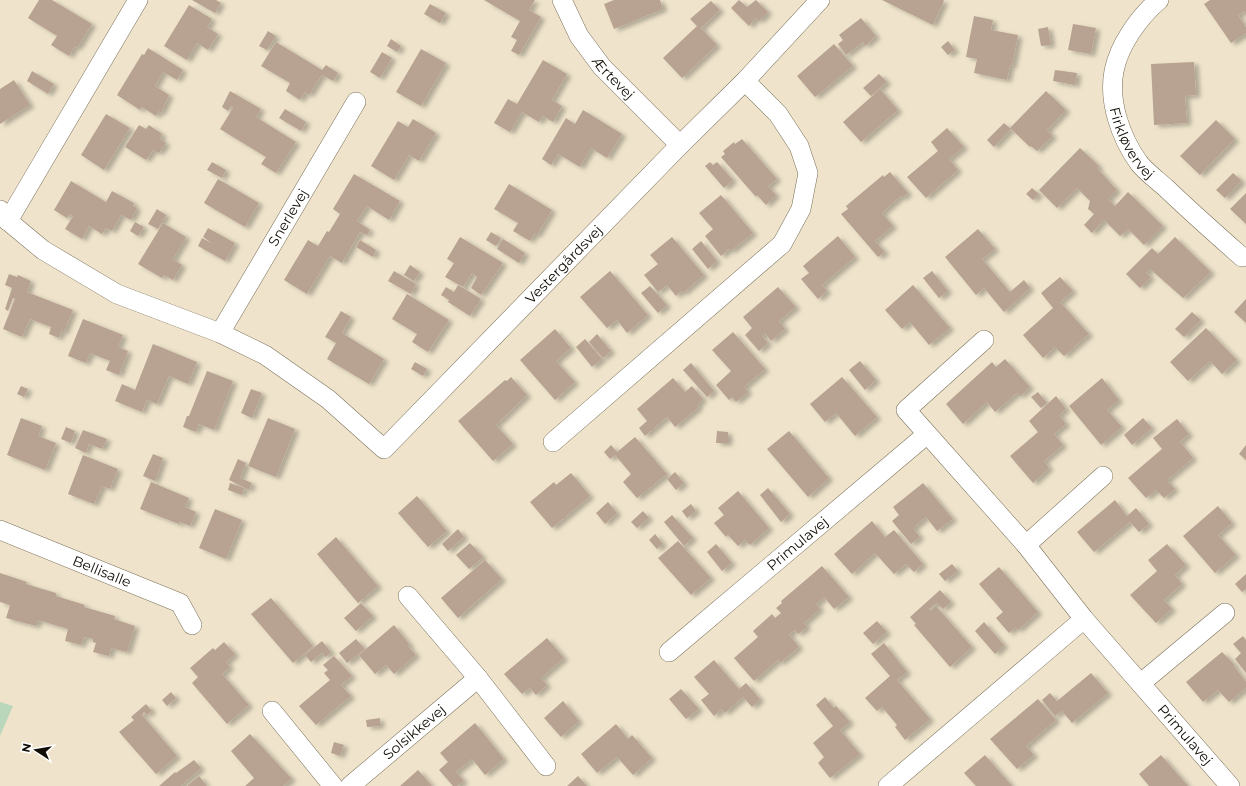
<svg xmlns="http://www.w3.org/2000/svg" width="1246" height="786" font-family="Montserrat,sans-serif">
<defs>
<filter id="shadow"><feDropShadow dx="4.5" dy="2.5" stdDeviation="2" flood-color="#0004"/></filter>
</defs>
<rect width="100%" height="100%" fill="#efe4cb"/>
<!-- water -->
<path fill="#bad6bb" d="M0,702l13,4 -13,30z"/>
<!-- building -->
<path fill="#b8a291" filter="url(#shadow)" d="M39,0h13l40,24 -15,24 -2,-2 -6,10 -18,-11 6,-9 -29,-18z
M192,0h24l5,3 -6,10z
M484,0h51l-6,10 12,7 -22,38 -8,-4 6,-11 -6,-3 9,-16z
M614,0h46l3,9 -49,20 -10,-25z
M739,0l8,7 9,-7 12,12 -9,9 -3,-3 -7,8 -18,-18z
M882,0h61l1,1 -11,24z
M1210,0h36v15l-2,-4 -6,4 8,12v6l-15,10 -27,-39z
M711,1l9,9 -19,18 16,17 -35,33 -19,-20 34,-32 -7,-7z
M430,4l16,9 -6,10 -16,-9z
M189,5l23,14 -5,8 11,7 -10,16 -11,-7 -10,17 -23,-14z
M974,16l19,4 -2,10 27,5 -6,31 -2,-1 -3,15 -33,-7 3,-14 -11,-2z
M861,18l15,18 -11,10 -2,-4 -17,13 -8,-11 5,-4 -4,-5z
M1073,24l23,4 -5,26 -23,-4z
M1048,27l3,18 -10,1 -3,-17z
M268,31l8,5 -9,14 -8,-4z
M391,39l10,7 -4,6 -10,-6z
M948,41l7,9 -7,5 -7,-8z
M276,42l46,28 4,-5 12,8 -5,8 -11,-6 -13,20 -4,-3 -5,8 -14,-9 4,-8 -29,-17z
M834,44l19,22 -38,31 -18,-21z
M148,48l35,22 -6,10 -14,-8 -8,14 14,9 -8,18 -2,-2 -3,5 -14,-9 -2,3 -23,-15 25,-41 2,1z
M421,49l25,14 -25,43 -25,-14z
M382,52l10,6 -12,20 -10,-6z
M543,60l24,14 -15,26 10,6 -9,16 -10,-6 -4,6 -17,-10 -12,20 -16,-9 14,-24 9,5z
M1194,62l2,33 -11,1 2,27 -33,2 -3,-61z
M1055,70l22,3 -2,12 -22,-4z
M32,71l22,13 -6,10 -21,-13z
M879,74l8,8 -16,14 -8,-8z
M14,80l16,25 -30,19v-35z
M880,89l18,21 -37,32 -18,-20z
M230,91l31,18 -5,8 40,25 -20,31 -15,-9 5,-7 -46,-28 13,-21 -2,-2 -3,5 -6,-4z
M1046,91l20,19 -19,20 6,6 -16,15 -6,-5 -1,1 -20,-19z
M285,109l21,13 -5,9 -22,-13z
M583,110l39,24 -15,24 -16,-10 -11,19 -22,-13 -7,11 -9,-6 24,-41 9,6z
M106,114l24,14 -26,42 -23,-15z
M413,119l23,14 -17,28 -10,-6 -15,25 -23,-14 27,-45 10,6z
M1216,120l19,19 -35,36 -20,-19z
M1004,123l7,6 -17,18 -7,-7z
M139,125l7,4 3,-4 13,9 -2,5 6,4 -7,10 -6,-3 -7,10 -21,-13z
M947,128l17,19 -15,12 9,11 -32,28 -19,-21 31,-26 -7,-9z
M742,139l35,40 -9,7 8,9 -10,10 -9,-10 -1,2 -35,-40 4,-3 -2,-3 11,-9 1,2z
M1080,148l19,18 -2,2 20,22 -9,9 7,7 13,-14 35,34 -19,19 -16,-16 -8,7 -16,-16 -12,13 -8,-8 10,-11 -6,-5 2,-8 -13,-13 -20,20 -18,-18z
M212,162l14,8 -4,8 -15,-8z
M710,162l3,3 4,-3 16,18 -9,8 -19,-22z
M890,172l18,21 -6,5 -1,-2 -19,17 11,13 -18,15 10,11 -7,5 -37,-43 7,-5 -2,-3 37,-31 1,2z
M1233,173l9,8 -17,17 -9,-8z
M354,174l46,27 -11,19 -22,-14 -10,15 13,9 -3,5 -7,-3 -18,31 -12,-7 -23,38 -23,-14 24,-40 10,6 9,-15 2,1 11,-18 -7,-5z
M218,179l41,24 -14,24 -41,-24z
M71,181l35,21 6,-11 22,12 -1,3 4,2 -6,12 -10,-5 -9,16 -6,-3 -4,6 -13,-8 -7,13 -17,-10 8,-13 -3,-2 -3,4 -13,-8z
M509,184l43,26 -15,25 -3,-1 -4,7 -17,-10 5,-8 -24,-14z
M1032,188l7,6 -6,6 -7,-6z
M1246,193v31l-16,-15z
M721,195l32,38 -22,18 -2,-2 -8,7 -16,-20 8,-7 -14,-16z
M157,209l9,6 -8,14 -10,-5z
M135,222l9,5 -6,9 -8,-5z
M163,223l23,14 -13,22 9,6 -9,15 -9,-5 -2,3 -24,-14z
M208,228l27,15 -10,18 -27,-15 4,-8 11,6 -10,-7z
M978,229l17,20 -13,10 28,33 14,-12 6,8 -26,24 -20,-24 -8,7 -31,-38z
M491,232l10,6 -5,8 -10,-6z
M838,236l17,21 -33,28 5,6 -9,8 -17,-20 8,-6 -6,-7z
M460,237l43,26 -22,32 -10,-7 6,-11 -5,-4 -9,14 -18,-10 9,-14 -7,-4z
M672,237l32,38 -21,18 -2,-2 -5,5 -9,-11 -9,7 -14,-17 14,-11 -8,-9z
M1175,237l36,35 -28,26 -33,-29 -4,4 5,4 -11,11 -14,-14 26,-26 6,6z
M503,239l22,14 -6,10 -22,-14z
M360,240l16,10 -3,7 -17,-10z
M701,241l16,20 -9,8 -16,-20z
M410,265l10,7 -6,9 -10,-6z
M394,271l22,13 -5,10 -23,-13z
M610,271l38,44 -21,18 -10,-13 -10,8 -27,-31z
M932,271l16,20 -9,7 -16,-20z
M9,274l8,3 1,-2 13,6 -4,11 46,18 -9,22 -3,-1 -2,7 -10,-4 2,-7 -21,-8 -8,18 -19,-8 12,-30 -2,-1 -5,13 -3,-2 7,-21 -7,-3z
M1060,277l13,14 -13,11 29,32 -25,22 -9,-9 -12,11 -20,-23 30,-27 -12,-15z
M458,285l23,14 -11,17 -22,-14 1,-2 -8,-5 5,-8 8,5z
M913,285l37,43 -21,17 -19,-23 -8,7 -17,-19z
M650,286l17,19 -9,8 -17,-20z
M778,287l18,20 -17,14 6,8 -14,12 -6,-8 -3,3 6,7 -9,8 -14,-16 7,-7 -9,-11z
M407,294l42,26 -21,32 -16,-10 5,-8 -25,-15z
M1246,299v24l-12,-11z
M341,311l10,6 -9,16 42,26 -15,25 -42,-25 9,-16 -11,-6z
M1192,312l9,8 -17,17 -9,-8z
M83,319l40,16 -5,12 10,4 -9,24 -13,-5 4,-9 -20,-8 -4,10 -18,-7z
M1206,328l31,32 -15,14 -12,-13 -22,20 -18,-19z
M555,329l16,19 -15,13 19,21 -20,18 -35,-40z
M733,332l32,37 -21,18 4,5 -12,10 -4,-5 -3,3 -13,-15 15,-14 -19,-21z
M597,334l14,17 -8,7 -14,-16z
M585,339l17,20 -10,8 -16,-20z
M153,344l44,18 -9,22 -19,-8 -12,28 -10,-4 -5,12 -27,-11 7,-17 13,6z
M1005,359l25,28 -10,9 -3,-3 -22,19 -8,-10 -24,22 -17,-20 46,-42 4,5z
M860,361l16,19 -11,10 -16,-20z
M415,362l12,7 -4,7 -12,-7z
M691,363l23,28 -7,6 -24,-27z
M207,371l26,10 -19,49 -15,-6 -3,8 -13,-5 4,-11h2z
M511,377l16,18 -31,30 17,19 -20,17 -35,-40 47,-41 2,1z
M842,377l35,40 -22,19 -19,-23 -11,9 -15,-18z
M673,378l12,14 7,-6 11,13 -6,6 2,2 -24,20 -8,-10 -22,19 -6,-8 8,-7 -10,-12z
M1102,378l17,22 -12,10 15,17 -21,18 -32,-39z
M21,386l7,3 -4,8 -7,-3z
M251,389l11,4 -10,25 -11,-5z
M1038,392l9,11 -6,5 -10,-11z
M1056,396l10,13 -7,6 7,9 -12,10 9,11 -19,16 5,7 -16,15 -23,-27 28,-24 -9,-11z
M21,418l21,8 -4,10 18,7 -11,27 -38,-15z
M268,418l27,11 -19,48 -28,-11z
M1143,418l9,10 -20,17 -8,-10z
M1177,419l12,15 -9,8 13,16 -26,22 8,9 -11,9 -8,-8 -10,8 -18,-20 34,-29 -9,-11z
M66,427l9,4 -4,12 -10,-4z
M83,430l24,9 -5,10 -13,-5 -3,9 -11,-5z
M717,431l11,1v11h-12z
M789,431l40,47 -21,19 -41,-48z
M635,437l32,37 -30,24 -14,-16 8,-8 -16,-19 -5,4 -6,-7 7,-7 6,7z
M1246,445v15l-7,-6z
M153,454l10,4 -8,23 -12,-5z
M83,455l35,14 -8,20 -8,-3 -8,18 -26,-10z
M238,459l8,4 -6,15 12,5 -3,7 -20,-10z
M675,472l9,11 -8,7 -9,-11z
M571,473l19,23 -38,32 -22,-26 24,-20 2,3z
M151,482l38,16 -4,9 11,5 -6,14 -10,-4 -1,2 -39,-15z
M230,483l14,5 -2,7 -14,-5z
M923,483l30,36 -16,12 -11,-14 -13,11 7,9 -9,7 -19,-23 7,-6 -6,-8z
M768,488l22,26 -9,8 -21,-27z
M738,491l31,37 -19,17 -5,-5 -7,6 -10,-11 -2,2 -12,-14 10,-8 -6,-7z
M417,496l30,35 -19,16 -30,-34z
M1115,500l12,16 9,-8 13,16 -10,8 -9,-10 -36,30 -17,-20z
M608,502l9,11 -12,11 -9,-11z
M691,504l5,7 -9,7 -5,-7z
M1218,506l14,17 -14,12 18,20 -21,18 -32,-37z
M215,509l27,11 -16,39 -27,-11z
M643,511l6,7 -12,10 -6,-6z
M672,515l21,23 -9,8 -20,-24z
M872,521l13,16 9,-7 29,34 -9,8 -8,-8 -12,10 -19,-21 -23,21 -18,-20z
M458,529l6,8 -16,14 -6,-7z
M655,534l8,10 -6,5 -8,-9z
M336,537l42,49 -20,17 -41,-49z
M678,541l33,37 -20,17 -33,-37z
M470,543l13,14 -14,12 -13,-14z
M716,544l16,19 -10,8 -15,-19z
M1167,544l19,21 -11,10 7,9 -18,16 8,9 -16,14 -26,-28 27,-24 -9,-11z
M485,560l17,19 -44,39 -17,-20z
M952,564l6,7 -13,10 -6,-7z
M822,566l27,31 -15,12 -10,-12 -8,7 4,5 -16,14 3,4 -9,7 -3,-4 -6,4 10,13 -19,16 -2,-3 -24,21 -20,-23 24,-21 -5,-6 19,-17 3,4 6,-5 -5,-5 6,-5 -1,-2z
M999,567l39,45 -20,18 -3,-3 -6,6 -13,-15 7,-6 -24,-28z
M0,573l27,9 -1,2 30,9v3l29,9 -1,2 31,9 -1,3 21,7 -8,26 -16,-4 -2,8 -16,-4 3,-9 -3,-1v-3l-9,-2 -3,8 -16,-4 3,-12 -30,-9 -2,6 -30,-8 4,-13 -10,-3z
M1246,574v15l-4,3 -7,-8z
M940,590l11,12 -8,7 -6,-6 -8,6 1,2 6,-5 36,41 -22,20 -36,-42 2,-1 -6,-7z
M271,598l42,48 -20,17 -42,-49z
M361,603l12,13 -17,15 -12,-13z
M877,621l10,11 -14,12 -10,-11z
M984,622l20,23 -9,9 -20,-23z
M394,625l16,20 -2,1 8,9 -22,19 -8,-9 -11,9 -16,-19z
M1243,636l3,4v33l-11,-14 6,-6 -8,-9z
M547,638l17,20 -23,20 6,7 -11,10 -6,-7 -8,6 -18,-20z
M356,639l9,10 -18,14 -8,-10z
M322,641l9,11 -5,5 -4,-4 -11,9 -6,-7z
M224,642l11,12 -9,8 4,5 -8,7 27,31 -22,19 -35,-41 6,-6 -8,-9 23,-20 2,2z
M884,643l23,29 -10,8 33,39 -25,21 -10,-13 2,-2 -15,-18 -5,4 -12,-13 25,-22 -19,-22z
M1222,652l13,13 -1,1 12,16v6l-17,14 -11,-12 -15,12 -17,-20z
M334,656l18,20 -11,9 10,11 -35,29 -17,-19 31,-26 -6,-7 4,-3 -5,-5z
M714,660l25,29 7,-6 14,16 -8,8 -9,-10 -18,16 -3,-4 -8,7 -13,-16 8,-6 -15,-17z
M1091,673l17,20 -36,30 -10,-12 -7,5 -13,-16 8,-7 7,8z
M681,689l18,20 -13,10 -17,-20z
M171,692l5,6 -9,8 -5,-6z
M825,697l9,11 2,-2 14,16 -10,8 20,24 -30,24 -12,-15 6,-6 -11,-14 20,-17 -17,-21z
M1038,699l18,21 -30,26 8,9 -17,14 -27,-30z
M563,701l16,20 -18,16 -17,-19z
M146,704l6,7 -5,4 -3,-3 -2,3 35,41 -21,18 -37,-42 15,-12 -3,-3z
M380,718v8l-13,1 -1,-7z
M475,723l29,36 -19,16 -13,-16 -16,13 8,9 -7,5h-4l-14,-16 9,-8 -8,-9z
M616,724l12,15 4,-4 20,23 -19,17 -16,-18 -20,16 -16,-19z
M250,734l42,45 -9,7h-38l9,-8 -23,-27z
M334,742l10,3 -4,11 -9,-3z
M985,755l27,31h-36l-12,-13z
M1161,755l27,31h-39l-10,-12z
M194,760l7,8 -20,18h-22l16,-14 1,1z
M418,770l14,16h-32z
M199,776l8,10h-20z
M578,776l9,10h-20z"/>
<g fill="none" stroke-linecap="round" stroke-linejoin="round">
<!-- street casing -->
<g stroke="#7b715b" stroke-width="20">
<g id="street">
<path id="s1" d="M562,0l17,36 23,31 78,78"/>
<path id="s2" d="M1159,0c-20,17 -40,45 -45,71 -6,31 7,67 25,92 7,9 18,17 27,25 25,24 51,47 76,69"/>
<path id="s3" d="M0,210l8,11 35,29 74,44 103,39 45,22 63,44 56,50 296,-304 65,-64 75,-81"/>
<path d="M8,221l130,-221"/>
<path id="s4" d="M220,333l136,-231"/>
<path id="s5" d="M984,340l-78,70 120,135 58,74 146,167"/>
<path d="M553,442l229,-198 19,-35 7,-36 -9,-27 -21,-32 -33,-33"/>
<path id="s6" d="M0,530l180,73 12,22"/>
<path d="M1026,545l77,-69"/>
<path d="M408,596l70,82 68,88"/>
<path id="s7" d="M669,652l257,-217"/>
<path d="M1141,683l84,-70"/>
<path d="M272,711l61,75"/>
<path id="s8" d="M350,786l128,-108"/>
<path d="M888,786l196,-167"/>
</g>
</g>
<!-- street -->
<use href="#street" stroke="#fff" stroke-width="19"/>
</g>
<g text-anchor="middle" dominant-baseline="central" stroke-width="3" stroke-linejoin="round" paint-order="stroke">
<!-- street labels -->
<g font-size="14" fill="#110d05" stroke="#fff">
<text stroke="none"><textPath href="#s1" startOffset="94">Ærtevej</textPath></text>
<text stroke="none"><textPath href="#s2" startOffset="162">Firkløvervej</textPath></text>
<text stroke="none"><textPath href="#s4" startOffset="134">Snerlevej</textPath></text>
<text stroke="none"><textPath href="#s3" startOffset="715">Vestergårdsvej</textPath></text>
<text stroke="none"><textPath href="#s7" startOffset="168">Primulavej</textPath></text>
<text stroke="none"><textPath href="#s6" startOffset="110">Bellisalle</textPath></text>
<text stroke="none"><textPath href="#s8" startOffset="84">Solsikkevej</textPath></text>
<text stroke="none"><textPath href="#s5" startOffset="533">Primulavej</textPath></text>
</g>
</g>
<!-- north arrow -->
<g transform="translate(36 750) rotate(282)" stroke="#ffffff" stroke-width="3" paint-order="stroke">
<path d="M0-3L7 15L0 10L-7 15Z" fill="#110d05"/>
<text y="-6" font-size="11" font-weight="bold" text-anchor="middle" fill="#110d05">N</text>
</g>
</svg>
